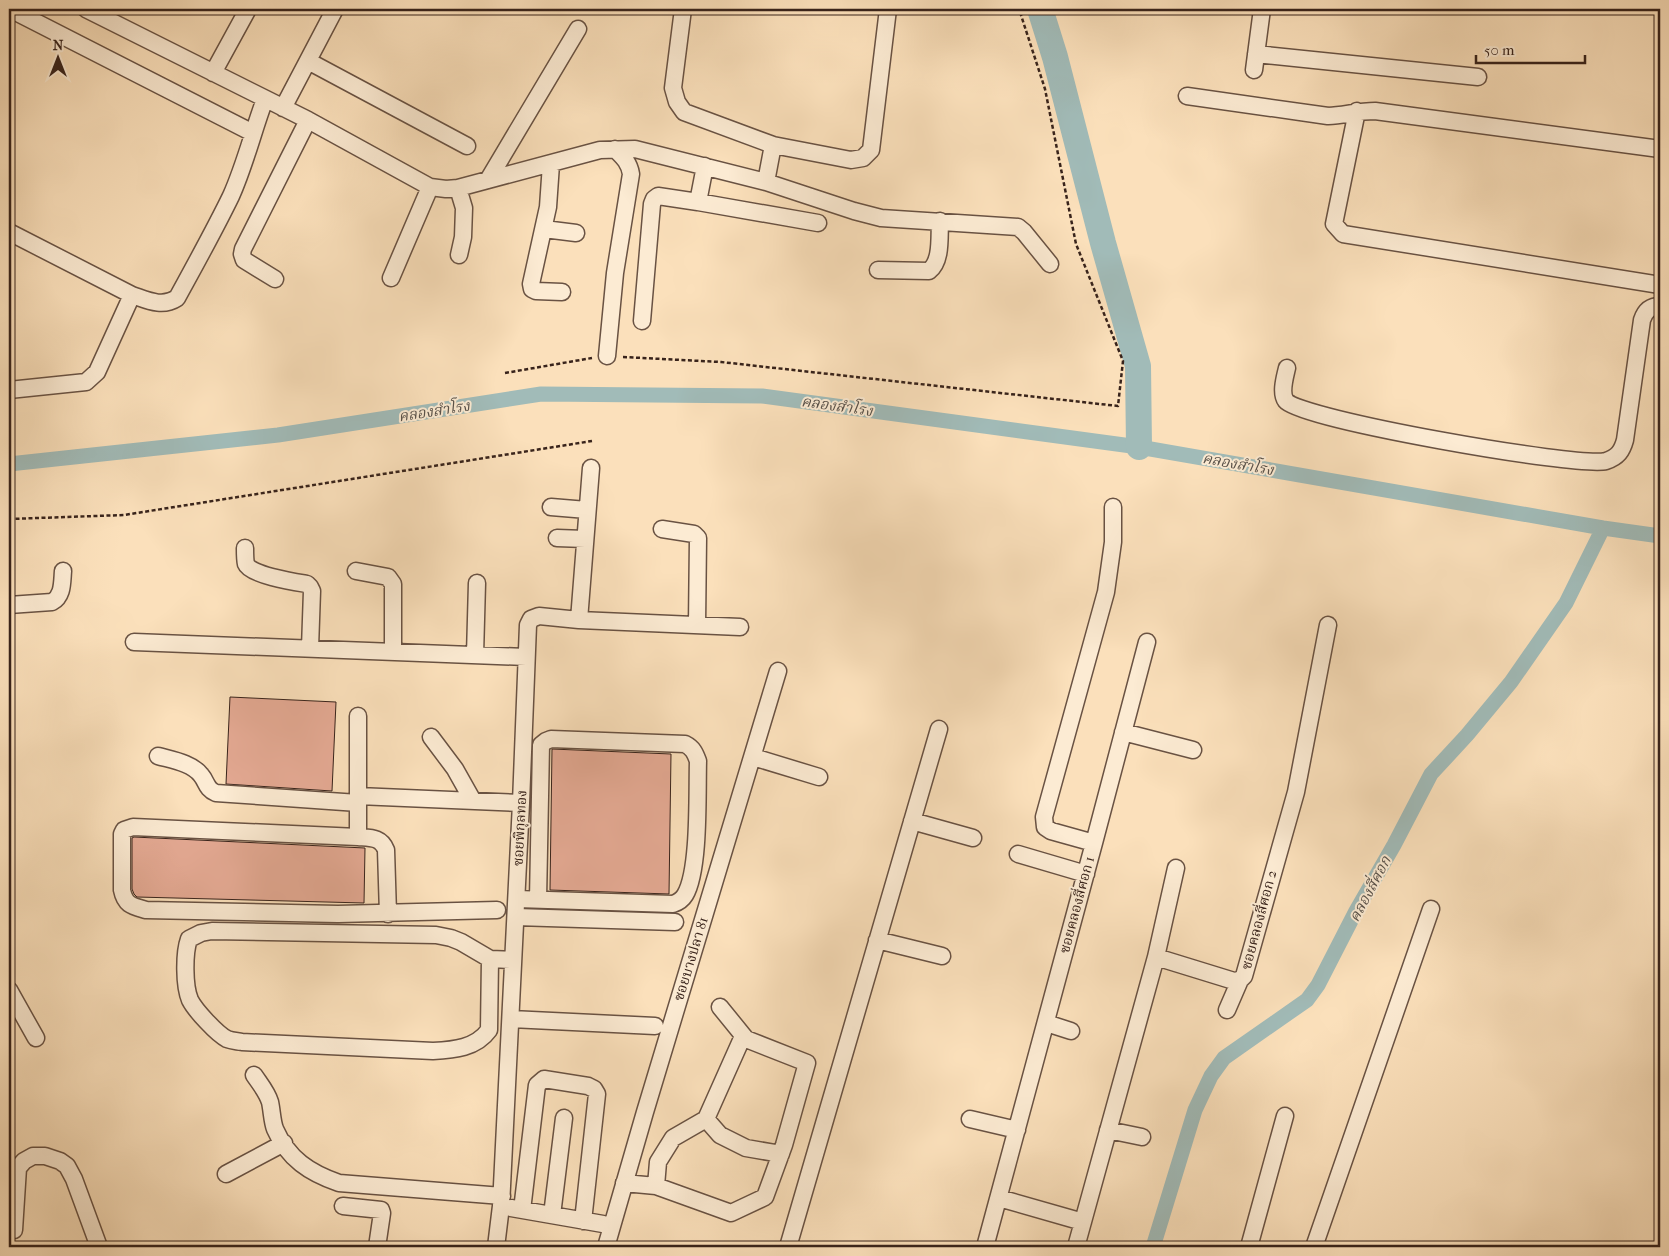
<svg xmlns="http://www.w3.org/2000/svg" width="1669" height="1256" font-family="'IM FELL French Canon','Noto Serif Thai',serif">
<rect width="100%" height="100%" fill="#fbe0bb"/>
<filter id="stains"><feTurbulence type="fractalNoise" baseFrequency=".004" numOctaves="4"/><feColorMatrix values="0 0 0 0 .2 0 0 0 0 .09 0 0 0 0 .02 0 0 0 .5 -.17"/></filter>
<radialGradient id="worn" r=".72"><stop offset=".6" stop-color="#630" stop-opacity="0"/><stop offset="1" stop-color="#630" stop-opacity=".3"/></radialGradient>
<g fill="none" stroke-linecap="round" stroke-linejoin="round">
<!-- canal -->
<path stroke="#a1bbb8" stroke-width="15" d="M9,464l269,-29 263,-41 221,2 377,51 464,81 57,8
M1153,1247l42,-137 16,-34 13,-18 83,-58 11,-15 38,-74 38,-66 37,-71 36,-39 44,-53 55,-79 37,-75"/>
<!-- river -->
<path stroke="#a1bbb8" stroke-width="26" d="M1040,9l15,48 48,186 35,123 1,81"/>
</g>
<!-- building -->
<path fill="#e4a993" stroke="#38231b" d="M230,697l106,5 -4,89 -106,-7z
M552,749l119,5 -2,140 -119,-4z
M134,837l231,11 -1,55 -227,-6 -3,-3 -2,-5v-51z"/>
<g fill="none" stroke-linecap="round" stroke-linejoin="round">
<!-- minor casing -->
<g stroke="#695243" stroke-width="19">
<path id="minor" d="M10,9l243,124
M86,9l222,111 122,67 16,2 12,-1 142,-38 35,-1 131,33 88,29 27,7 137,9 6,5 26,32
M683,9l-10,79 4,14 7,10 89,33
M1256,54l222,23
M308,61l159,85
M1254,70l8,-61
M213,73l35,-64
M1187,96l141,20c17,-1 30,-5 47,-5l285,38
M283,108l52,-99
M1357,111l-23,113 9,10 317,51
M551,164l-3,43 -17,77 1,5 4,2 26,1
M705,166l-7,36 120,21
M488,180l90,-151
M766,182l7,-37 78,15 12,-2 8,-8 17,-141
M458,188l6,20 -1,29 -4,18
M544,229l32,4
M9,232l123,63c15,5 30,13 45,3 18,-33 37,-67 54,-102 14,-31 22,-65 34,-97
M878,270l51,1c13,-10 10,-34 11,-50
M391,278l39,-91
M275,279l-31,-19 -2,-6 1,-5 65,-129
M642,321l10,-117 2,-5 4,-3 40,6
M607,356l8,-83 16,-99c-2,-12 -8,-17 -16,-25
M1287,368c-2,9 -7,25 -1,33 14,18 291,67 320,60 12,-4 16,-10 19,-21l17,-120c3,-9 8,-14 18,-14
M9,390l77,-8 11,-10 35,-77
M551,507l36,3
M662,529l32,5 4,4 -1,87
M557,538l28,1
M245,548c0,5 0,12 1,16 4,11 49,18 61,20l3,3 2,4 -2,57
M356,571l32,6 5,7v68
M9,605l43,-3c11,-6 10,-19 11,-31
M579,620l12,-152
M134,642l392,15
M475,655l2,-72
M358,716v80
M1123,732l70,18
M431,737l24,32 18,32
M158,756c14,4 34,7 43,19 6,7 5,14 15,18l142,10
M753,757l66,20
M912,821l61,17
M358,837c13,1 23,0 28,13l2,64
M1094,843l53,-201
M1018,854l68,20
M517,899l156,5c6,-2 9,-4 12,-9 15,-25 12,-103 13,-134 -3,-8 -5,-13 -13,-17l-134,-5 -5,2 -5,4 -3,155
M497,910l-159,4 -192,-4c-14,-4 -21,-5 -24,-20v-56l2,-4 9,-3 225,10v-41l163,7
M516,917l159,5
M877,940l65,16
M1156,957l20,-89
M490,959l-1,71c-13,18 -35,20 -56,21l-191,-9c-5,-1 -10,-1 -15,-3 -10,-5 -32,-29 -37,-39 -6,-14 -6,-47 -1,-61l12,-6 11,-2 224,4 15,3 10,4 29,17 23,1
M9,990l27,48
M1227,1010l13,-30
M511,1019l144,7
M1046,1023l25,8
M254,1075c6,9 13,17 16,27 2,9 2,19 5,27 13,30 35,44 64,54l163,13
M706,1119l14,16 26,13 35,6
M970,1119l47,11
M1108,1130l34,7
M226,1174l58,-31
M624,1183l32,3 75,27 34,-16 19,-52 23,-82 -61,-24 -26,-32
M656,1186l2,-24 15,-24 33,-19 37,-83
M999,1198l84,24
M343,1206l38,4 1,3 -5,34
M511,1208l92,16
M522,1210l15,-125 7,-6 44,7 6,3 3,5 -14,127
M552,1215l12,-97
M14,1230l4,-62 6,-7 9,-5h12l15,5 7,5 7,13 25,68
M496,1247l5,-41 20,-403 7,-178 3,-6 8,-3 40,4 161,7
M606,1247l39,-135 133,-441
M788,1247l151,-518
M985,1247l109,-404 -43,-12 -6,-4 -1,-10 62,-225 7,-50v-35
M1076,1247l80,-290 78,24 6,-1 4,-4 52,-184 32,-167
M1249,1247l36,-131
M1314,1247l117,-338"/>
</g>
<!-- path -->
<path stroke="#38231b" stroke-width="2.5" stroke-dasharray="4 2.5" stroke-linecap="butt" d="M623,357l98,5 397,44 5,-45 -47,-117 -31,-155 -26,-80
M505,373l87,-15
M9,519l115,-4 468,-74"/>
<!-- minor -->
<use href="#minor" stroke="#fcebd3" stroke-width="16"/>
</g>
<g text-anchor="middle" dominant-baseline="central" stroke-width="4" stroke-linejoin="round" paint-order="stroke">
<!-- street labels -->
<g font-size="14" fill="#38231b" stroke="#fcebd3">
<text transform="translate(520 828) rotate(-87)">ซอยพิกุลทอง</text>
<text transform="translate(1077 905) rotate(-75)">ซอยคลองสี่ศอก 1</text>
<text transform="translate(1259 920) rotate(-75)">ซอยคลองสี่ศอก 2</text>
<text transform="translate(691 959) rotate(-73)">ซอยบางปลา 81</text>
</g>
<!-- water labels -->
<g font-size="15" font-style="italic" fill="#58514a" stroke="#fcebd3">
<text transform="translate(837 406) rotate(8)">คลองสำโรง</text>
<text transform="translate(434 411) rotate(-9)">คลองสำโรง</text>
<text transform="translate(1238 464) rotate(10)">คลองสำโรง</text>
<text transform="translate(1370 889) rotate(-62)">คลองสี่ศอก</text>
</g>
</g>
<!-- margin -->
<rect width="1669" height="1256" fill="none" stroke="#fbe0bb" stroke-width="30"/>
<rect x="10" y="10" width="1649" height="1236" fill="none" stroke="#38231b" stroke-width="2.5"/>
<rect x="15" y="15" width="1639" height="1226" fill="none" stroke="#38231b"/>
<!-- north arrow -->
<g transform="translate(58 58)" stroke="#fcebd3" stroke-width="4" paint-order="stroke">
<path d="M0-4L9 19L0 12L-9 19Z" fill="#38231b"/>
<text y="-8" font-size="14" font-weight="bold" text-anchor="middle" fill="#38231b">N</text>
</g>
<!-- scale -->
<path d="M1476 55v8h109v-8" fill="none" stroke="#38231b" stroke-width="2.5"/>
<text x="1484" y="55" font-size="15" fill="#38231b" stroke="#fcebd3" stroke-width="4" paint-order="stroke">50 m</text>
<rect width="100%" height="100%" filter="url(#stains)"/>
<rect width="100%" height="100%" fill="url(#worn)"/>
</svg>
